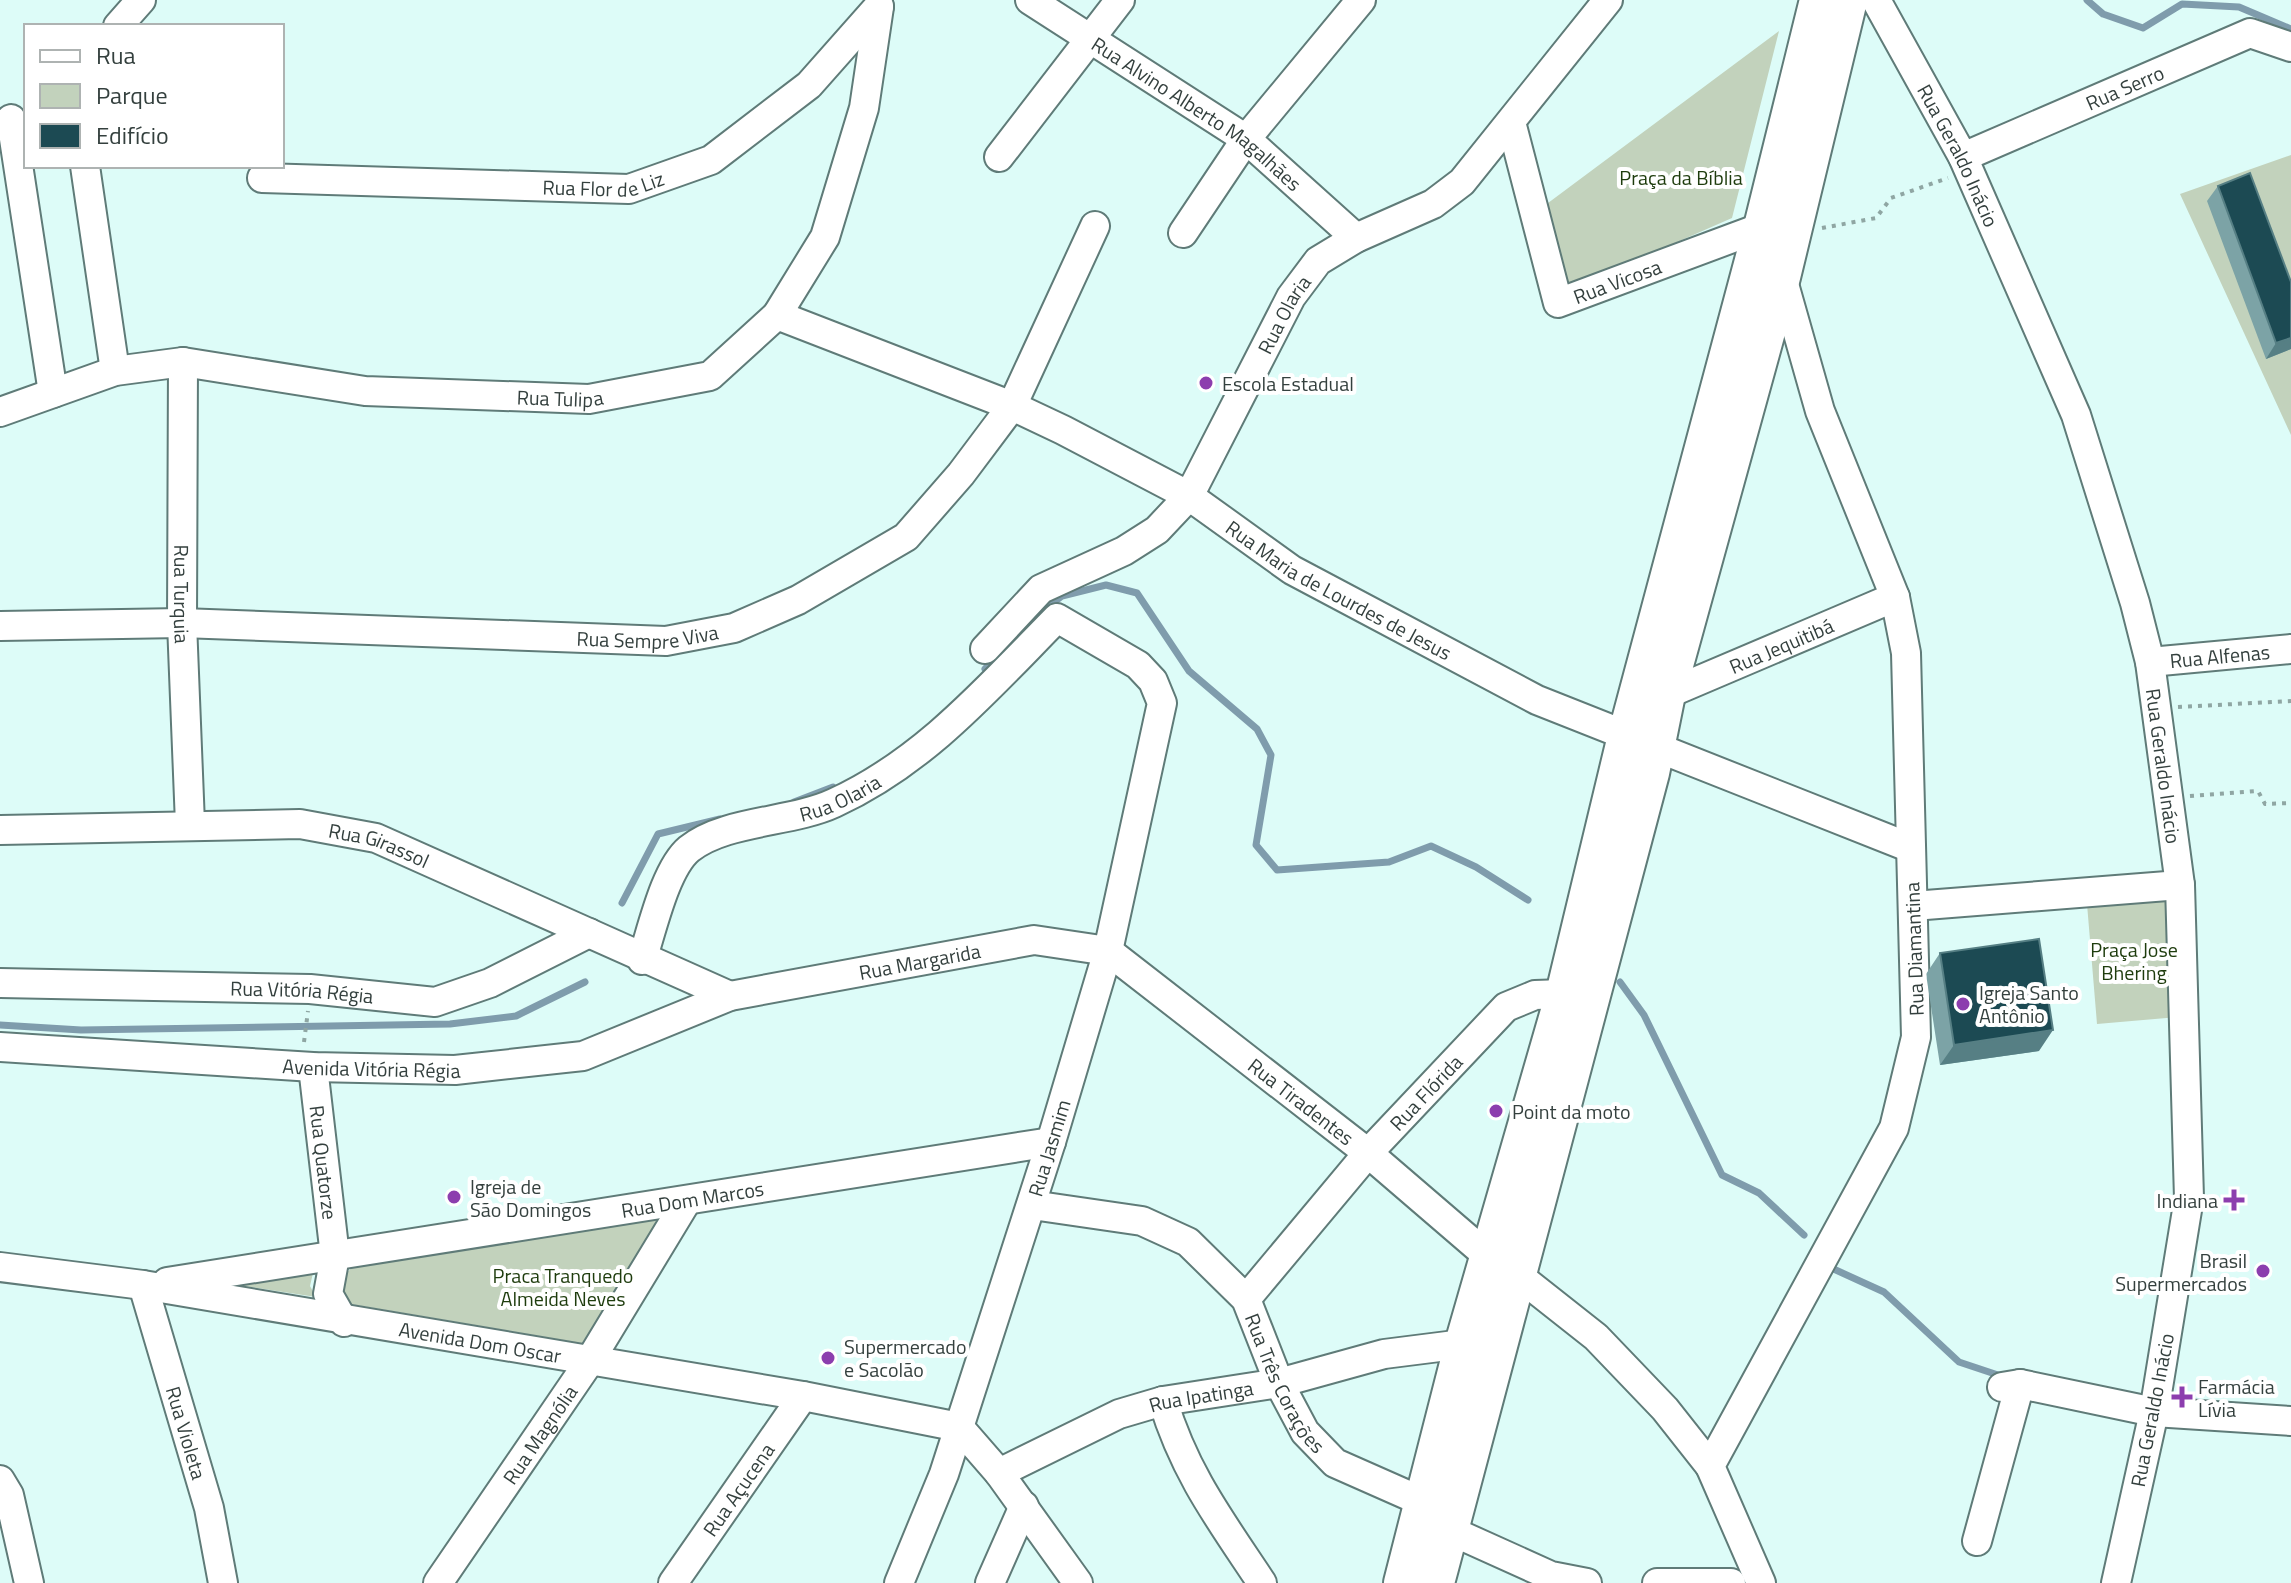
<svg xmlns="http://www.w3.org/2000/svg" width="2291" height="1583" font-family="'Titillium Web',sans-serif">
<rect width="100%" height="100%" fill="#ddfcf8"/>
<!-- green -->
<path fill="#c2d2bc" d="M1779,31l-47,187 -169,74 -19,-86z
M2291,155v280l-111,-241z
M2173,896l5,121 -81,7 -10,-120z
M654,1219l3,4 -71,121 -236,-40 -8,-10 2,-19 10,-9z
M313,1273l-3,13 6,11 -92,-14z"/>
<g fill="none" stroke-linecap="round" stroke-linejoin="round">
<!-- stream -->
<path stroke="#7f9cac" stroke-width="7" d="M2087,0l16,14 40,14 39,-24 57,3 52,22
M1033,618l29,-22 44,-11 31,8 52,78 68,58 14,26 -15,90 21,25 112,-8 42,-16 45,21 52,33
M985,669l15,-16
M794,802l39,-15
M622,903l36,-69 62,-15
M1620,982l24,33 78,160 37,18 45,42
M0,1025l81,5 369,-6 66,-8 69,-34
M1827,1266l57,26 75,70 45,15"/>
<!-- minor casing -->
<g stroke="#5f7b78" stroke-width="32">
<g id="minor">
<path id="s1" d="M1030,0l216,139 110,99"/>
<path id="s2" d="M1876,0l87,157 113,258 59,188 15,59 30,223 9,313 -35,214 -38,171"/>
<path d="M118,26l23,-26"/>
<path d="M11,119l42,274"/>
<path id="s3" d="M1511,122l47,181 204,-76"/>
<path d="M999,157l121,-157"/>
<path id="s4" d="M1963,157l287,-124 41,14"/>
<path d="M85,166l30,205"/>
<path id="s5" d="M262,178l367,11 82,-29 98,-75 70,-79"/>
<path d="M1183,233l63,-94 115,-139"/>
<path id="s6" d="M777,315l235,91 51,24 126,66 103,74 245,130 374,148"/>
<path id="s7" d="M183,362l-1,261 8,201"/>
<path id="s8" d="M0,412l115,-41 68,-9 182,29 224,8 121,-23 67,-61 48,-78 39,-129 15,-101"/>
<path id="s9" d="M0,626l182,-3 484,18 68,-13 64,-28 108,-63 55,-63 51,-68 83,-180"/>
<path id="s10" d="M985,649l56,-60 83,-38 33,-21 32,-34 102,-199 27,-36 38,-23 77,-34 29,-22 146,-182"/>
<path id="s11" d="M2150,662l141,-13"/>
<path id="s12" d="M1667,694l228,-97"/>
<path id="s13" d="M0,830l300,-6 76,14 354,158"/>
<path d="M1913,906l267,-21"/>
<path id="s14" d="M642,960c10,-30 23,-91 47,-111 36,-29 102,-26 145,-46 90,-41 154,-115 223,-185l81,47 15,16 9,22 -54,248 -57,191 -107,332 -45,109"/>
<path id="s15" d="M0,983l310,6 125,13 55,-19 99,-50"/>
<path id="s16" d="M0,1047l313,20 142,3 128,-14 147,-60 304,-56 74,11 260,202 121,104"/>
<path id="s17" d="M313,1067l22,189 -7,38 16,28"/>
<path id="s18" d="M1032,1205l110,16 46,21 58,57 33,84 26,49 30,31 86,38"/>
<path id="s19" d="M0,1267l143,18 660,111 156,31 40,46 79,110"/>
<path d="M1520,1277l76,60 69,72 45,57"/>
<path id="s20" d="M167,1282l884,-140"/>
<path id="s21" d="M143,1285l66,223 14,75"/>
<path id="s22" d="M1246,1299l122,-146 138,-146 29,-12 29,-1"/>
<path d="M2002,1387l18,-3 134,28 137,9"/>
<path d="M1163,1401c22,73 58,120 99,182"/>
<path id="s23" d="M999,1473l120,-59 44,-13 116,-18 105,-29 79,-10"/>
<path d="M0,1480l9,15 20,88"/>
<path d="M1449,1530l102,46 36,7"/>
<path d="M1977,1541l43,-157"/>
<path id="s24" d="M438,1583l151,-221 97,-160"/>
<path id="s25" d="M673,1583l130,-187"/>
<path d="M990,1583l34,-77"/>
<path d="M1657,1583h74"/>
<path d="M1761,1583l-51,-117 184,-338 22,-91 -10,-384 -11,-56 -75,-186 -38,-134"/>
</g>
</g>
<!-- major casing -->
<g stroke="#5f7b78" stroke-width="40">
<path id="major" d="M1402,1583l61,-239 101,-350 62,-258 136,-509 56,-227
M1436,1583l215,-810 16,-79 115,-417 67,-277"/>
</g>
<!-- path -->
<path stroke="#8fa6a3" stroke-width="4" stroke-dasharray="4 6" stroke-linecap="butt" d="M1822,228l54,-10 15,-20 57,-20
M2178,707l113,-6
M2190,796l68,-5 7,13 26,-1
M304,1042l4,-31"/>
<!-- minor -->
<use href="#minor" stroke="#fff" stroke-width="28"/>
<!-- major -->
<use href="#major" stroke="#fff" stroke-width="36"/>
</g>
<!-- wall -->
<path fill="#7ca3a6" d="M2218,186l73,96v67l-25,10 -59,-158z
M1940,953l99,98 -99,14 -14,-91z"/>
<!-- shaded-wall -->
<path fill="#567f84" d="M2291,338v11l-25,10 10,-16z
M2053,1030l-14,21 -99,14 14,-20z"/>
<!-- building -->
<path fill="#1c4a53" stroke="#567f84" stroke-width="2" d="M2250,173l41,109v56l-15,5 -58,-157z
M2039,939l14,91 -99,15 -14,-92z"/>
<!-- markers -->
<g fill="#8c3eae" stroke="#fff" stroke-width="3">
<circle cx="1206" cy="383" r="8"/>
<circle cx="1963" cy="1004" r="8"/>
<circle cx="1496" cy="1111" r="8"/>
<circle cx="454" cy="1197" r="8"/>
<path d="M2230 1188h8v8h8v8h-8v8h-8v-8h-8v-8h8z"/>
<circle cx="2263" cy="1271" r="8"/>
<circle cx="828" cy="1358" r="8"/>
<path d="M2178 1385h8v8h8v8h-8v8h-8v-8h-8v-8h8z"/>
</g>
<g text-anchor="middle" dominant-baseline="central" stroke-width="8" stroke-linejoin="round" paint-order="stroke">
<!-- street labels -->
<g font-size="20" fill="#34403e" stroke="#fff">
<text stroke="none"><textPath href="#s4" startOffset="176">Rua Serro</textPath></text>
<text stroke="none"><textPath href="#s1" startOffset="202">Rua Alvino Alberto Magalhães</textPath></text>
<text stroke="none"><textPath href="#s2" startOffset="176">Rua Geraldo Inácio</textPath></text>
<text stroke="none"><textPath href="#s5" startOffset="342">Rua Flor de Liz</textPath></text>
<text stroke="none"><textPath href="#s3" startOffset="250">Rua Vicosa</textPath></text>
<text stroke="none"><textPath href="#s10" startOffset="464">Rua Olaria</textPath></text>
<text stroke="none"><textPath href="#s8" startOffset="570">Rua Tulipa</textPath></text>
<text stroke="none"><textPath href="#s6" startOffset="628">Rua Maria de Lourdes de Jesus</textPath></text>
<text stroke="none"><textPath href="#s7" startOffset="232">Rua Turquia</textPath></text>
<text stroke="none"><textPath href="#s9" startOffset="648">Rua Sempre Viva</textPath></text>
<text stroke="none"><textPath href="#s12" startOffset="124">Rua Jequitibá</textPath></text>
<text stroke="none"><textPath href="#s11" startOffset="70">Rua Alfenas</textPath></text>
<text stroke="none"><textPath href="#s2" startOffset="824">Rua Geraldo Inácio</textPath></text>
<text stroke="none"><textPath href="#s14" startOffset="282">Rua Olaria</textPath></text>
<text stroke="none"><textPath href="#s13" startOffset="382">Rua Girassol</textPath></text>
<text transform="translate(1914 949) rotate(-92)">Rua Diamantina</text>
<text stroke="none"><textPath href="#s16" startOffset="936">Rua Margarida</textPath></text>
<text stroke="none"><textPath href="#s15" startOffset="302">Rua Vitória Régia</textPath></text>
<text stroke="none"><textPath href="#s16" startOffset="372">Avenida Vitória Régia</textPath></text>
<text stroke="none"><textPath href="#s22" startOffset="274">Rua Flórida</textPath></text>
<text stroke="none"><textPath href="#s16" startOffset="1372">Rua Tiradentes</textPath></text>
<text transform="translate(1049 1148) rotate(-73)">Rua Jasmim</text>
<text stroke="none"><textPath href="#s17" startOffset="96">Rua Quatorze</textPath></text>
<text stroke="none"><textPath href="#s20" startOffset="532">Rua Dom Marcos</textPath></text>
<text stroke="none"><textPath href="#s19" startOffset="486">Avenida Dom Oscar</textPath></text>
<text stroke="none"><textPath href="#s18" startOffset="336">Rua Três Corações</textPath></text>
<text stroke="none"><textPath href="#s23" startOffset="218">Rua Ipatinga</textPath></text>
<text transform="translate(2152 1410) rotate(-79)">Rua Geraldo Inácio</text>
<text stroke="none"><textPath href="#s21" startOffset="154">Rua Violeta</textPath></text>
<text stroke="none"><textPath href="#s24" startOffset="180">Rua Magnólia</textPath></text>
<text stroke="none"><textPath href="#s25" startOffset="114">Rua Açucena</textPath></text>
</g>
<!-- park labels -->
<g font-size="20" fill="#1e3c0d" stroke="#fff">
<text x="1681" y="177">Praça da Bíblia</text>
<text x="2134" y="949">Praça Jose<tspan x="2134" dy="23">Bhering</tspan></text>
<text x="563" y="1275">Praca Tranquedo<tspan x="563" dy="23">Almeida Neves</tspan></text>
</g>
<!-- poi labels -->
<g font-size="20" fill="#34403e" stroke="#fff" text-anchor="start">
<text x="1222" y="383">Escola Estadual</text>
<text x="1979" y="992">Igreja Santo<tspan x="1979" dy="23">Antônio</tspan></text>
<text x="1512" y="1111">Point da moto</text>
<text x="470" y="1186">Igreja de<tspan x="470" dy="23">São Domingos</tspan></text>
<text x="2218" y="1200" text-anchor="end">Indiana</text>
<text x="2247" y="1260" text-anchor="end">Brasil<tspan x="2247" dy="23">Supermercados</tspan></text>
<text x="844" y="1346">Supermercado<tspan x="844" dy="23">e Sacolão</tspan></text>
<text x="2198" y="1386">Farmácia<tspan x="2198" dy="23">Lívia</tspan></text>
</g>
</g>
<!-- legend -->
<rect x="24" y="24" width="260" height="144" fill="#ffffff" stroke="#aeb3b2" stroke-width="2"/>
<rect x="40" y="50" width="40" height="12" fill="#ffffff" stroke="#aeb3b2" stroke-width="2"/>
<text x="96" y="64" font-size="24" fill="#34403e">Rua</text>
<rect x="40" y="84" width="40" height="24" fill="#c2d2bc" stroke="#aeb3b2" stroke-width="2"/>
<text x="96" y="104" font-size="24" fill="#34403e">Parque</text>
<rect x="40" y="124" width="40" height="24" fill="#1c4a53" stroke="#aeb3b2" stroke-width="2"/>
<text x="96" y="144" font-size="24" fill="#34403e">Edifício</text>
</svg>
